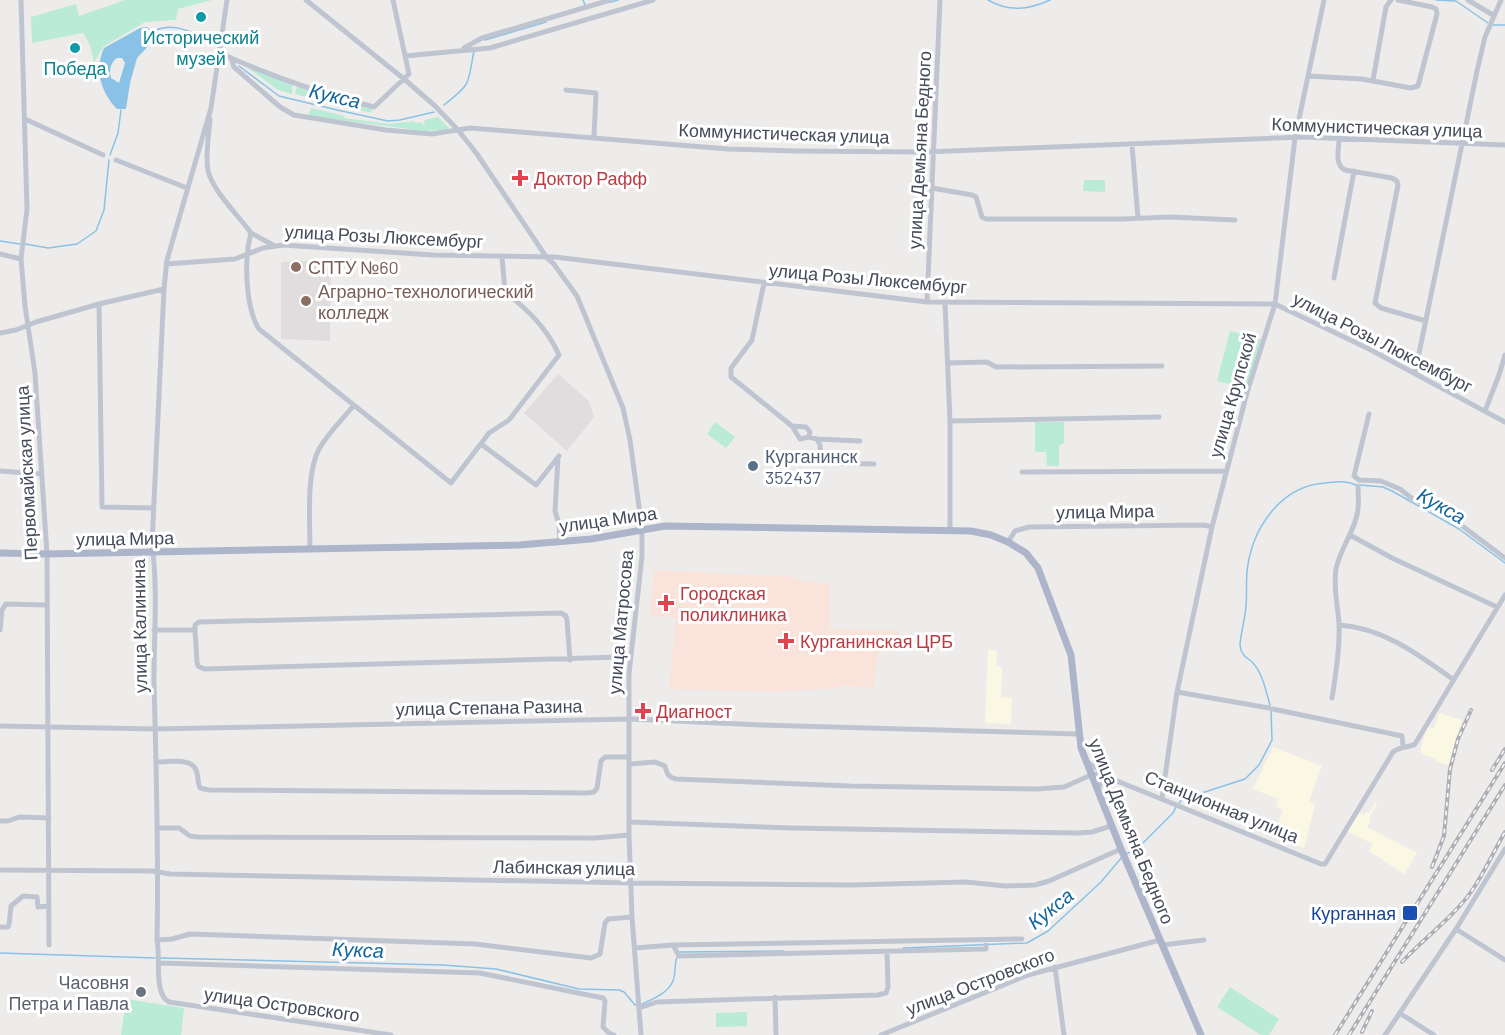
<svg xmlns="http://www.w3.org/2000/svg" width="1505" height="1035" font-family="Barlow,sans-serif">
<rect width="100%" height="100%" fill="#eeeceb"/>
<!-- commercial -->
<path fill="#faf8e3" d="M988,650h9l-1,16 6,1 -1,30 11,1 -1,26 -26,-1z
M1439,713l23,7 -12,45 -14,-3v-3l-12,-4 -4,-4 7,-24 7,1z
M1273,747l49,19 -13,35 6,4 -11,43 -30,-11 9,-27 -7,-4 2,-7 -25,-10z
M1375,803l2,1 -8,14 2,2 -4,7 50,26 -13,21 -35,-23 4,-7 -26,-13 12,-19 5,3 2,-3 3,1z"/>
<!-- education -->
<path fill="#dfdddd" d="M331,260l-1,81 -49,-2v-77z
M558,374l31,27 5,16 -27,34 -43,-38z"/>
<!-- medical -->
<path fill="#f9e3db" d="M654,570l141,7 3,3 31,4 1,45 69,1 -4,22 -17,-1 -4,37 -36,-3 -1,3 -64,4 -104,-3 7,-71 -26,-3z"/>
<!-- green -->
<path fill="#baebd6" d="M125,0h87l-34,9 -2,11 -31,2 -42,25 -9,16 -4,-18 -7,-12 -51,10 -1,-26 45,-13 3,12z
M248,68l46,16 -2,4v6l-14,-4z
M297,85l75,24 -1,4 -76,-19z
M311,108l34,8 -1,2 45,6 26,-3v2l6,-1 2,3 2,-1 -1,-4 14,-3 11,11 -2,2 -22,1 -108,-14 -9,-1z
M1084,180h21v12l-22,-1z
M1230,331l31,8 -15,49 -29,-7z
M715,422l20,15 -9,11 -19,-14z
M1035,422h29v21l-5,3v20h-12l-1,-14h-11z
M1230,987l49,32 -10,16h-8l-44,-28z
M126,999l58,9 -3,27h-60z
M747,1012v14l-31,1v-14z"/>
<!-- water -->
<path fill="#89c2e6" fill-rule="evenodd" d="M147,27l6,4 1,9 -17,18 -7,25 -4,26h-9c-16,-17 -23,-39 -13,-61l36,-20zM117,58h5l3,5 -6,20 -8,-5c-2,-7 -1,-15 6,-20z"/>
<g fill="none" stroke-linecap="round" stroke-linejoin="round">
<!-- stream -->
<path stroke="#89c2e6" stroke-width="1.5" d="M583,0l2,5
M988,0c21,12 40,10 62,0
M1436,0l20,1 32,22
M611,2l7,-2
M1492,25h13
M153,31c17,-7 29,-3 46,4
M485,40l61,-18
M239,66l40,30 58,14 51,11 12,-1 34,-8
M444,105c29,-23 23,-20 30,-54
M110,155l8,-22 3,-23
M0,241l20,3
M25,244l23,4 29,-4 19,-13 8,-21 5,-50
M1360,485l23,2 9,4 67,38 46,34
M1270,705c-4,-13 -7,-31 -17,-42 -6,-6 -12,-7 -13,-18 0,-9 6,-29 6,-40 1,-11 0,-22 1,-33 4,-41 32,-86 78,-89 11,-1 20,-3 31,2
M1179,803l4,-4 62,-20 14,-14 13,-25 -1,-29
M1126,854l11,-5 36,-36 3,-6
M903,948l124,-5 21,-12 53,-49 21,-25
M0,953l155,5
M679,953l1,-1 104,-1
M160,958l283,7 53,4 83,20 40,1 5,2 11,13h2
M642,1004c11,-5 26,-11 31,-23 3,-7 1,-16 4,-24"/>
<!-- minor -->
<path stroke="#bfc5d0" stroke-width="5" d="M21,0l6,209 -6,50 4,47 10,67 12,181 2,391
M227,0l-16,108 -44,152 -3,29 -12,255c6,44 2,91 2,136 2,87 5,173 3,260 4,18 -4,53 12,62l222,33
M306,0l98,79 30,26 24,25 19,24 70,104 6,5 24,33 46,112 7,32 12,89v27l-13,118v161l3,82 9,118
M1468,0l25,15
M464,48l18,-10 128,-38
M220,53c48,22 102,41 154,54l35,-33 -16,-74
M405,56l85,-8 163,-48
M231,58l3,9 46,40 14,8 92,15 46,4 38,-6 258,21 68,2 130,1 376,-15 203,8
M1308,76l54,3 49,9 7,-2 19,-72 -1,-5 -4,-2 -34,-7
M1373,80l13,-73 5,-7
M566,90l30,3 -2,44
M25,119l78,36
M210,119c-1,16 -5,36 -2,52 5,20 30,44 43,62 -7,25 -6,74 8,96l192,154 38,-50 20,-13 50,-65c-12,-27 -31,-45 -54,-63l-3,-35
M1339,140c0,10 -5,24 6,30l47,8 5,3 1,4 -23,118 6,5 45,13
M1132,145l6,73
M116,160l71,28
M932,188l40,7 4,2 6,20 4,2h137l47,-2 65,3
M251,233l22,12
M0,254l21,5
M166,264l69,-5 28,-11 20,-3 150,10 122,2 372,45 348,2 94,45 136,73
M1334,278l20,-107
M764,283l-12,57 -21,28v9l61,49 8,13 9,-2 8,2 3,6 1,18 53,1
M927,302l13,-302
M945,303l5,118v110
M99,304l3,203 52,1
M0,333l16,-3 20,-8 63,-18 65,-15
M948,363l39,-1 9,5 166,-1
M1415,373l62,-302 8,-34 16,-37
M1485,411l14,-36 6,-20
M1369,414l-15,62 5,4 22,1 19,8 10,8 47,25 48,36
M950,421l209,-4
M792,426l14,1 4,5 -1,5
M817,439l43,2
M481,444l55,41 23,-29
M558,458l-3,53 4,13 1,18
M0,471l41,3
M1022,472l204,-1
M1350,535l42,23 105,49
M1008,542l7,-11 14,-4 175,-2 8,2
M310,550c0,-29 -4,-77 9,-101 9,-16 24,-30 35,-44
M1339,625c45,3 80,30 115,55
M0,630l2,-20 4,-6 41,1
M154,630h41v-5l4,-3 362,-9 5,3 1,4 3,40
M195,630l2,32 1,4 6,3 416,-12 10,2
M1177,692l92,16
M1332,698c4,-24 8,-50 7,-74 -1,-18 -6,-36 -3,-55 4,-21 20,-39 22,-60 1,-8 0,-16 0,-23
M1273,709l129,27 1,10
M0,726l155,3 477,-10 129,6 317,9
M156,762c10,0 33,-4 39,6 4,6 2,14 5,20l9,2 378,3 7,-1 3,-4 4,-27 4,-4h24
M1087,762l21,14 -6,4 -4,11
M630,764l25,-2 10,4c2,8 3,11 11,13l174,7 187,3 27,-2 27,-12 9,-1 221,90h4l68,-112c7,-6 15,-4 22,-8l90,-149
M1162,798l15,-106 35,-165 36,-138 27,-85 20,-166 29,-138
M0,821h8l11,-4 30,1
M629,822l163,6 286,5 14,-1 19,-6
M159,828h20l11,8 8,1 397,1 34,-3
M0,870l153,1 17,3 461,9 220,2 115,-3 39,4 30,-1 14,-4 72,-32
M0,927h8l1,-2 2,-19 12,-10 14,1 1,10 10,-1
M1456,929l49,31
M157,940l15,-1 18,-5 285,10 116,14 9,-4 5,-31 3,-4 24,-2
M673,945l6,11 307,-7v-9
M1162,945l42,-5
M635,948l38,-3 349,-6
M160,963l320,10 123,25 2,3 -2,26 6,6 5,2
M1055,967l9,68
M775,997l1,38
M639,1008l18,-6 221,-7 8,-2 2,-6 -1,-35
M1401,1014l33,21
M881,1035l147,-60 132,-35
M1385,1035l71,-106 49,-80"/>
<!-- major -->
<path stroke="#acb5ca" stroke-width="7" d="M0,553l47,1 472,-9 72,-6 74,-13 306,5 20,4 17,7 18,11 12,15 33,87 10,93 40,101 80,186"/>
<!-- rail casing -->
<g stroke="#aeafb6" stroke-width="4">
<path id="rail" d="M1492,770l13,-21
M1432,867l12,-31 6,-67 8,-30 13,-29
M1402,962c23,-25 52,-45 71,-73 12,-18 21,-38 32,-57
M1362,1032l10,-21
M1335,1035l170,-272
M1349,1035l156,-250"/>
</g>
<!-- rail -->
<use href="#rail" stroke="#fff" stroke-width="1.5" stroke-dasharray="4.5" stroke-linecap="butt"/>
</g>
<!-- markers -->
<g fill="#0f9aa8" stroke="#fff" stroke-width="2">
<circle cx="201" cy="17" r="6"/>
<circle cx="75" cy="48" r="6"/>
</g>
<g fill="#e0444e" stroke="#fff" stroke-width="2">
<path d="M517 169h6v6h6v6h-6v6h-6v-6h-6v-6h6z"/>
<path d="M663 594h6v6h6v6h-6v6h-6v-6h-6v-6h6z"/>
<path d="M783 632h6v6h6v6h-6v6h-6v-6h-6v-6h6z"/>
<path d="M640 702h6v6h6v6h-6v6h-6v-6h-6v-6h6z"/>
</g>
<g fill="#8d6e63" stroke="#fff" stroke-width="2">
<circle cx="296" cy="267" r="6"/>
<circle cx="306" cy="301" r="6"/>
</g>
<circle fill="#5c6f8a" stroke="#fff" stroke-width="2" cx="753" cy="466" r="6"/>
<rect fill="#1a4fb4" stroke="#fff" stroke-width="2" x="1402" y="905" width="16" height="16" rx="3"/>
<circle fill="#6b7280" stroke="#fff" stroke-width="2" cx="141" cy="992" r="6"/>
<g text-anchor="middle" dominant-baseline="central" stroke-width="6" stroke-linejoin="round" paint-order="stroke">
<!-- culture labels -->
<g font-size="18" fill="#0d838f" stroke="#fff">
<text x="201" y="37">Исторический<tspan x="201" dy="21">музей</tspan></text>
<text x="75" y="68">Победа</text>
</g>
<!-- street labels -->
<g font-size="18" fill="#454b58" stroke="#fff">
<text transform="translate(1377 127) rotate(2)">Коммунистическая улица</text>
<text transform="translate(784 133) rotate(2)">Коммунистическая улица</text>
<text transform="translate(919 150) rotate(-87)">улица Демьяна Бедного</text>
<text transform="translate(384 236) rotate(3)">улица Розы Люксембург</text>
<text transform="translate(868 278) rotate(5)">улица Розы Люксембург</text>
<text transform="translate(1383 342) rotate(27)">улица Розы Люксембург</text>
<text transform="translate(1232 395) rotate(-74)">улица Крупской</text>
<text transform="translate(26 473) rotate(-93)">Первомайская улица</text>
<text transform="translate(1105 511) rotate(-1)">улица Мира</text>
<text transform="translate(608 519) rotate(-8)">улица Мира</text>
<text transform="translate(125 538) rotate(-1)">улица Мира</text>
<text transform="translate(620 622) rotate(-85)">улица Матросова</text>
<text transform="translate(139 626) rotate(-91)">улица Калинина</text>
<text transform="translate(489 707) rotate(-1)">улица Степана Разина</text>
<text transform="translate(1222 806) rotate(22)">Станционная улица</text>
<text transform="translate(1132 831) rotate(68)">улица Демьяна Бедного</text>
<text transform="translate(564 867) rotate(1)">Лабинская улица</text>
<text transform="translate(980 981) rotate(-21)">улица Островского</text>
<text transform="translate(282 1004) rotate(8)">улица Островского</text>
</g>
<!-- health labels -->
<g font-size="18" fill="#be3a42" stroke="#fff" text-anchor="start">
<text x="534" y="178">Доктор Рафф</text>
<text x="680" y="593">Городская<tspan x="680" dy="21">поликлиника</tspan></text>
<text x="800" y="641">Курганинская ЦРБ</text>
<text x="656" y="711">Диагност</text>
</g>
<!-- education labels -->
<g font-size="18" fill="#785e54" stroke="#fff" text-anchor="start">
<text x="308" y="267">СПТУ №60</text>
<text x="318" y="291">Аграрно-технологический<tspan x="318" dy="21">колледж</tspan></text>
</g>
<!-- service labels -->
<g font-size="18" fill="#4e5e75" stroke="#fff" text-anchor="start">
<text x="765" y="456">Курганинск<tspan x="765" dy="21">352437</tspan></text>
</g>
<!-- transit labels -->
<g font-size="18" fill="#164399" stroke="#fff" text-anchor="end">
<text x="1396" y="913">Курганная</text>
</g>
<!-- worship labels -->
<g font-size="18" fill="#5b616d" stroke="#fff" text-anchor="end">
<text x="129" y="982">Часовня<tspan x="129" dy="21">Петра и Павла</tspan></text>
</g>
<!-- water labels -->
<g font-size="20" font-style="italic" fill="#13669d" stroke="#fff">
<text transform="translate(335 95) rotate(13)">Кукса</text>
<text transform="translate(1442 505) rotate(30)">Кукса</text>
<text transform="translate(1050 908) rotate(-39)">Кукса</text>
<text transform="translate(358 949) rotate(2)">Кукса</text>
</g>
</g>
</svg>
